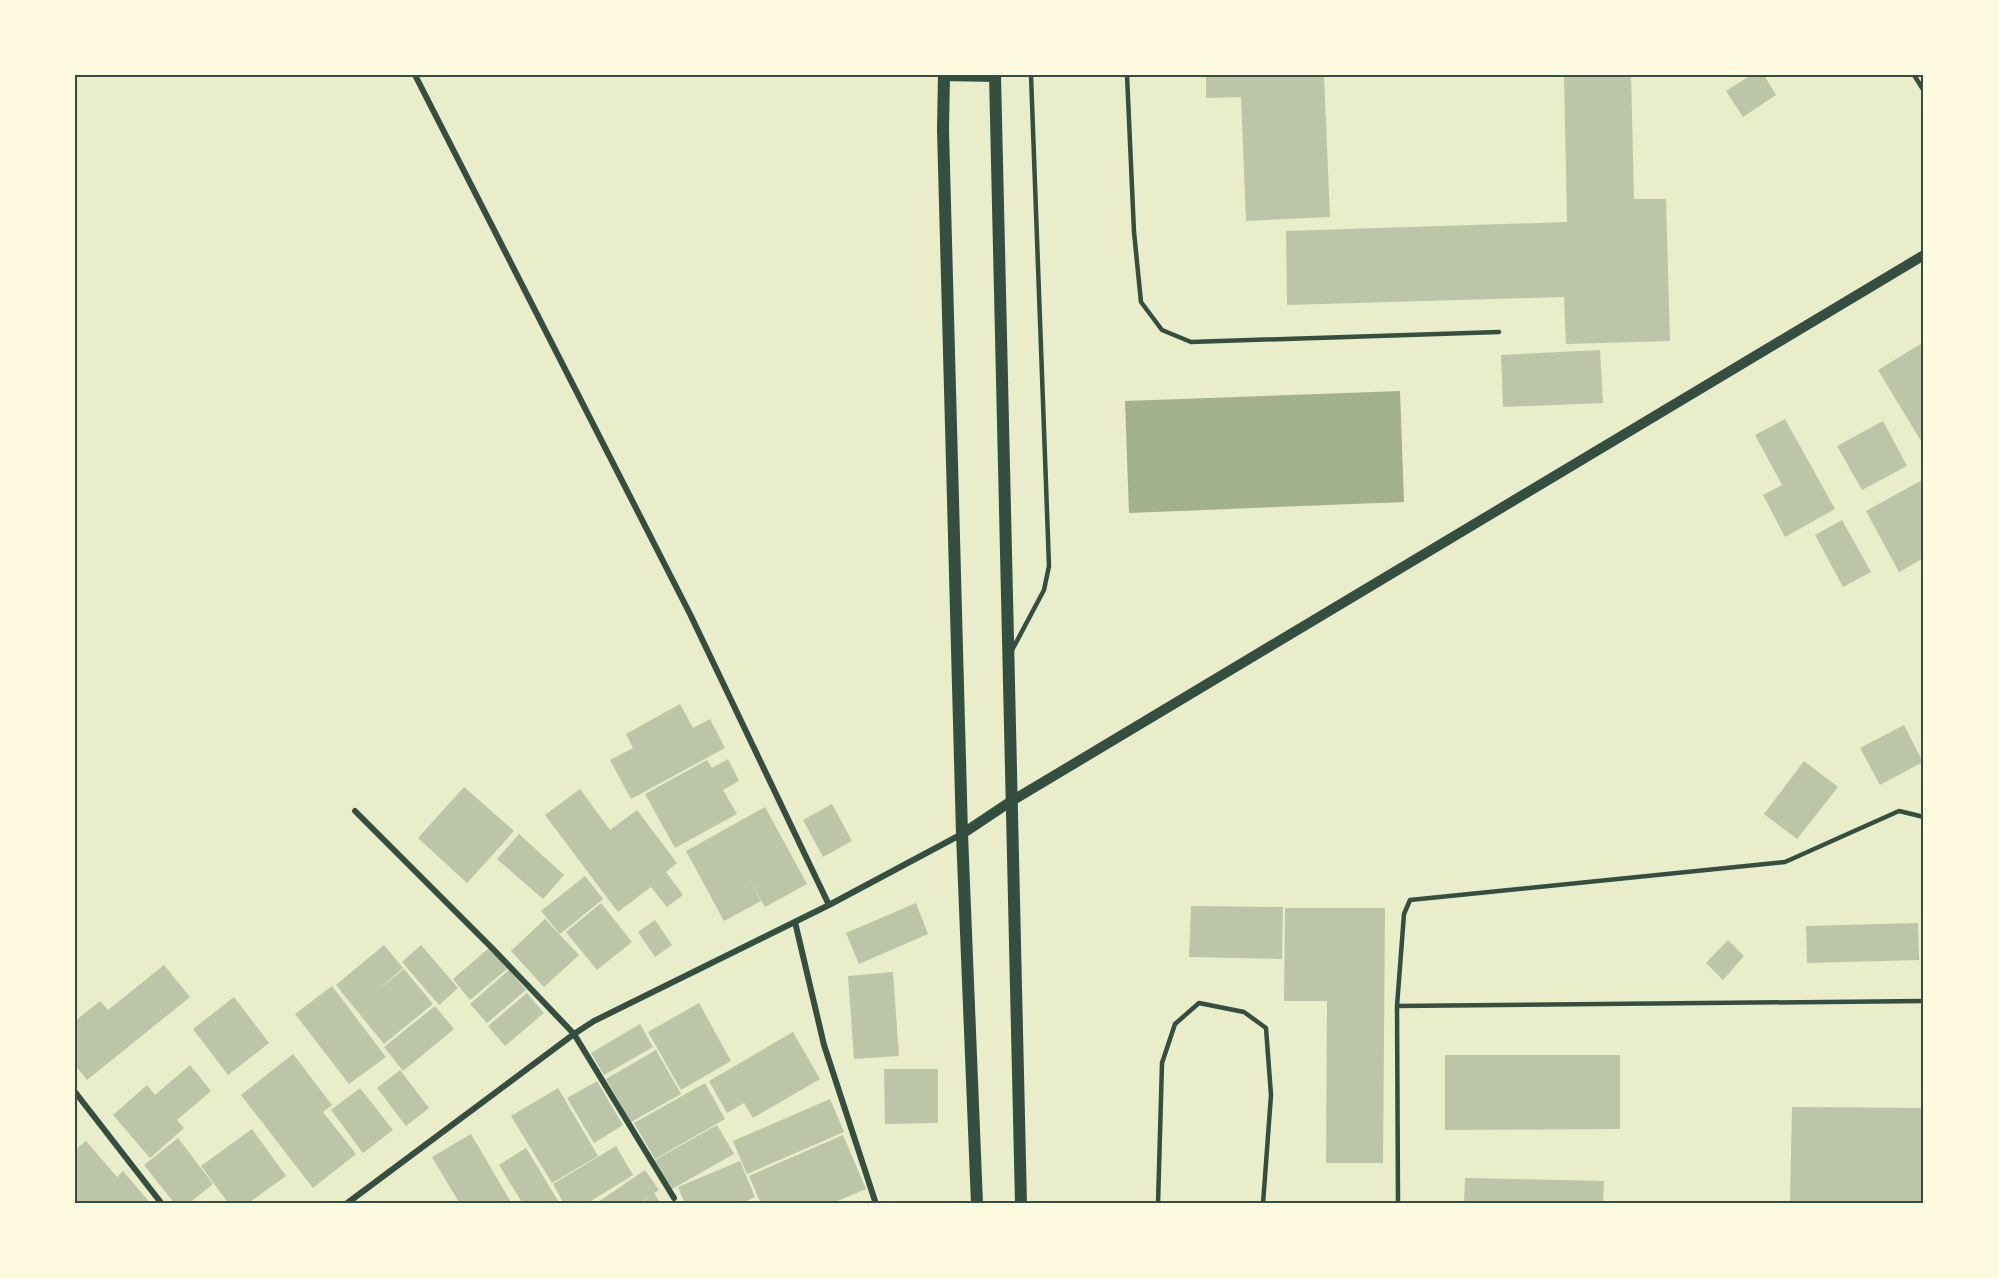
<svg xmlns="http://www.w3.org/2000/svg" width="1999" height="1279" font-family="'Roboto Condensed',sans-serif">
<rect width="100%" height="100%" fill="#e9edc9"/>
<!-- water -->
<path fill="#a3b18a" d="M1400,391l4,111 -275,11 -4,-112z"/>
<!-- building -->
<path fill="#bcc5a7" d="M1206,75h118l6,142 -84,4 -5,-124 -35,1z
M1564,75h67l3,124h32l4,142 -104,3 -2,-47 -277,8 -1,-74 281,-9z
M1751,75h13l12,20 -33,22 -17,-26z
M1924,342v104l-46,-76z
M1600,350l3,53 -100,4 -2,-52z
M1785,419l50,90 -50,28 -22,-42 19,-10 -27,-50z
M1883,421l24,45 -45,24 -25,-44z
M1924,479v79l-25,14 -33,-61z
M1842,520l29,52 -28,15 -28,-52z
M680,704l13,24 17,-9 15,29 -94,51 -21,-39 23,-12 -7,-14z
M1904,725l19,37 -43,23 -20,-37z
M728,759l11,22 -16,9 14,24 -62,34 -30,-54 62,-34 5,8z
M1804,761l34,26 -41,52 -33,-25z
M464,787l50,44 -47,52 -49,-45z
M580,789l30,41 27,-20 40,53 -11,9 17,23 -16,12 -16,-20 -33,25 -73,-97z
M832,804l20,37 -29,16 -20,-37z
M765,807l42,77 -42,23 -19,-34 15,28 -37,20 -38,-70z
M519,834l45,41 -21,24 -46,-40z
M585,876l18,23 -43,35 -19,-23z
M601,903l31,39 -35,28 -31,-38z
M916,903l12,31 -69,30 -13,-31z
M1191,906l92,1 -1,52 -93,-2z
M1285,908h100l-2,255h-57l1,-162h-43z
M545,919l34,36 -35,32 -33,-36z
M655,920l17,25 -17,12 -17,-25z
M1918,923l1,37 -112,3 -1,-37z
M1728,940l16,16 -21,24 -17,-17z
M384,945l19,23 -27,24 28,-23 29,35 -49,40 -48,-59z
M421,945l37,43 -19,17 -37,-43z
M489,948l18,21 -37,31 -17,-21z
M164,965l26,32 -103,83 -12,-15v-44l25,-20 8,9z
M509,970l17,20 -39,33 -17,-19z
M893,972l6,84 -45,3 -6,-83z
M332,986l54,71 -37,27 -54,-70z
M527,993l17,20 -39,33 -17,-20z
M234,997l35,46 -41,32 -35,-46z
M699,1003l32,58 -50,29 -33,-58z
M435,1006l19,23 -51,42 -19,-24z
M640,1024l13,23 -49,28 -13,-22z
M793,1032l27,47 -67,39 -9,-15 -17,10 -18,-32z
M656,1050l25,44 -50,28 -25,-43z
M293,1054l39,51 -9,7 33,42 -43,34 -72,-93z
M1445,1055h175v74l-175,1z
M190,1065l21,26 -34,29 7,8 -34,30 -37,-43 34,-30 8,10z
M884,1069h54v54l-53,1z
M400,1070l29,38 -23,18 -29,-38z
M597,1081l26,44 -29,18 -27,-45z
M705,1083l20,36 -70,40 -21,-36z
M360,1088l33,42 -30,23 -32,-43z
M558,1088l40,68 -46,27 -41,-67z
M830,1099l14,33 -97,42 -14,-33z
M1792,1107l132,1v94l-134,-1z
M717,1125l17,29 -62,35 -17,-29z
M252,1129l34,47 -39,28h-18l-28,-38z
M471,1134l41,70h-52l-28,-47z
M843,1135l23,54 -36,15h-69l-12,-28z
M178,1138l35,46 -25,20h-13l-31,-39z
M86,1141l31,36 6,-6 28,33h-76v-54z
M616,1146l17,29 -47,29h-22l-11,-20z
M526,1148l34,56h-37l-24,-39z
M740,1161l15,36 -16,7h-54l-7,-17z
M645,1170l14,20 -5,3 7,11h-21l10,-8 -12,8h-43z
M1465,1178l139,3 -1,23h-139z"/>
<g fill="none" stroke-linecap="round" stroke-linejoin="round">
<!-- service -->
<path stroke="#344e41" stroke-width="4.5" d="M1127,75l7,157 7,70 21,28 29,12 308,-10
M1914,75l10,16
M1011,652l33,-62 5,-24 -18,-491
M1397,1006l527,-5
M1158,1204l4,-141 13,-39 24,-21 45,9 22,16 5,67 -8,109
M1398,1204l-1,-198 7,-92 6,-14 375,-38 114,-51 25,6"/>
<!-- minor -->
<path stroke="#344e41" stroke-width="6" d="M415,75l275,539 139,291
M355,811l138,138 81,85 100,164
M795,922l29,123 52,159
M75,1092l87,112
M346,1204l228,-170 20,-13 235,-116 133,-71"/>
<!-- tertiary -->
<path stroke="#344e41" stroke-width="10" d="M962,834l48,-32 914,-547"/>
<!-- secondary -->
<path stroke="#344e41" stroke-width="12" d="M944,75l-1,55 19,704 15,370
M944,75l51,1
M995,75l26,1129"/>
</g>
<!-- border -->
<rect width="1999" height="1279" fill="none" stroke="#fefae0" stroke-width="153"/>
<rect x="76" y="76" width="1846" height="1126" fill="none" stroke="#344e41" stroke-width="2"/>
</svg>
